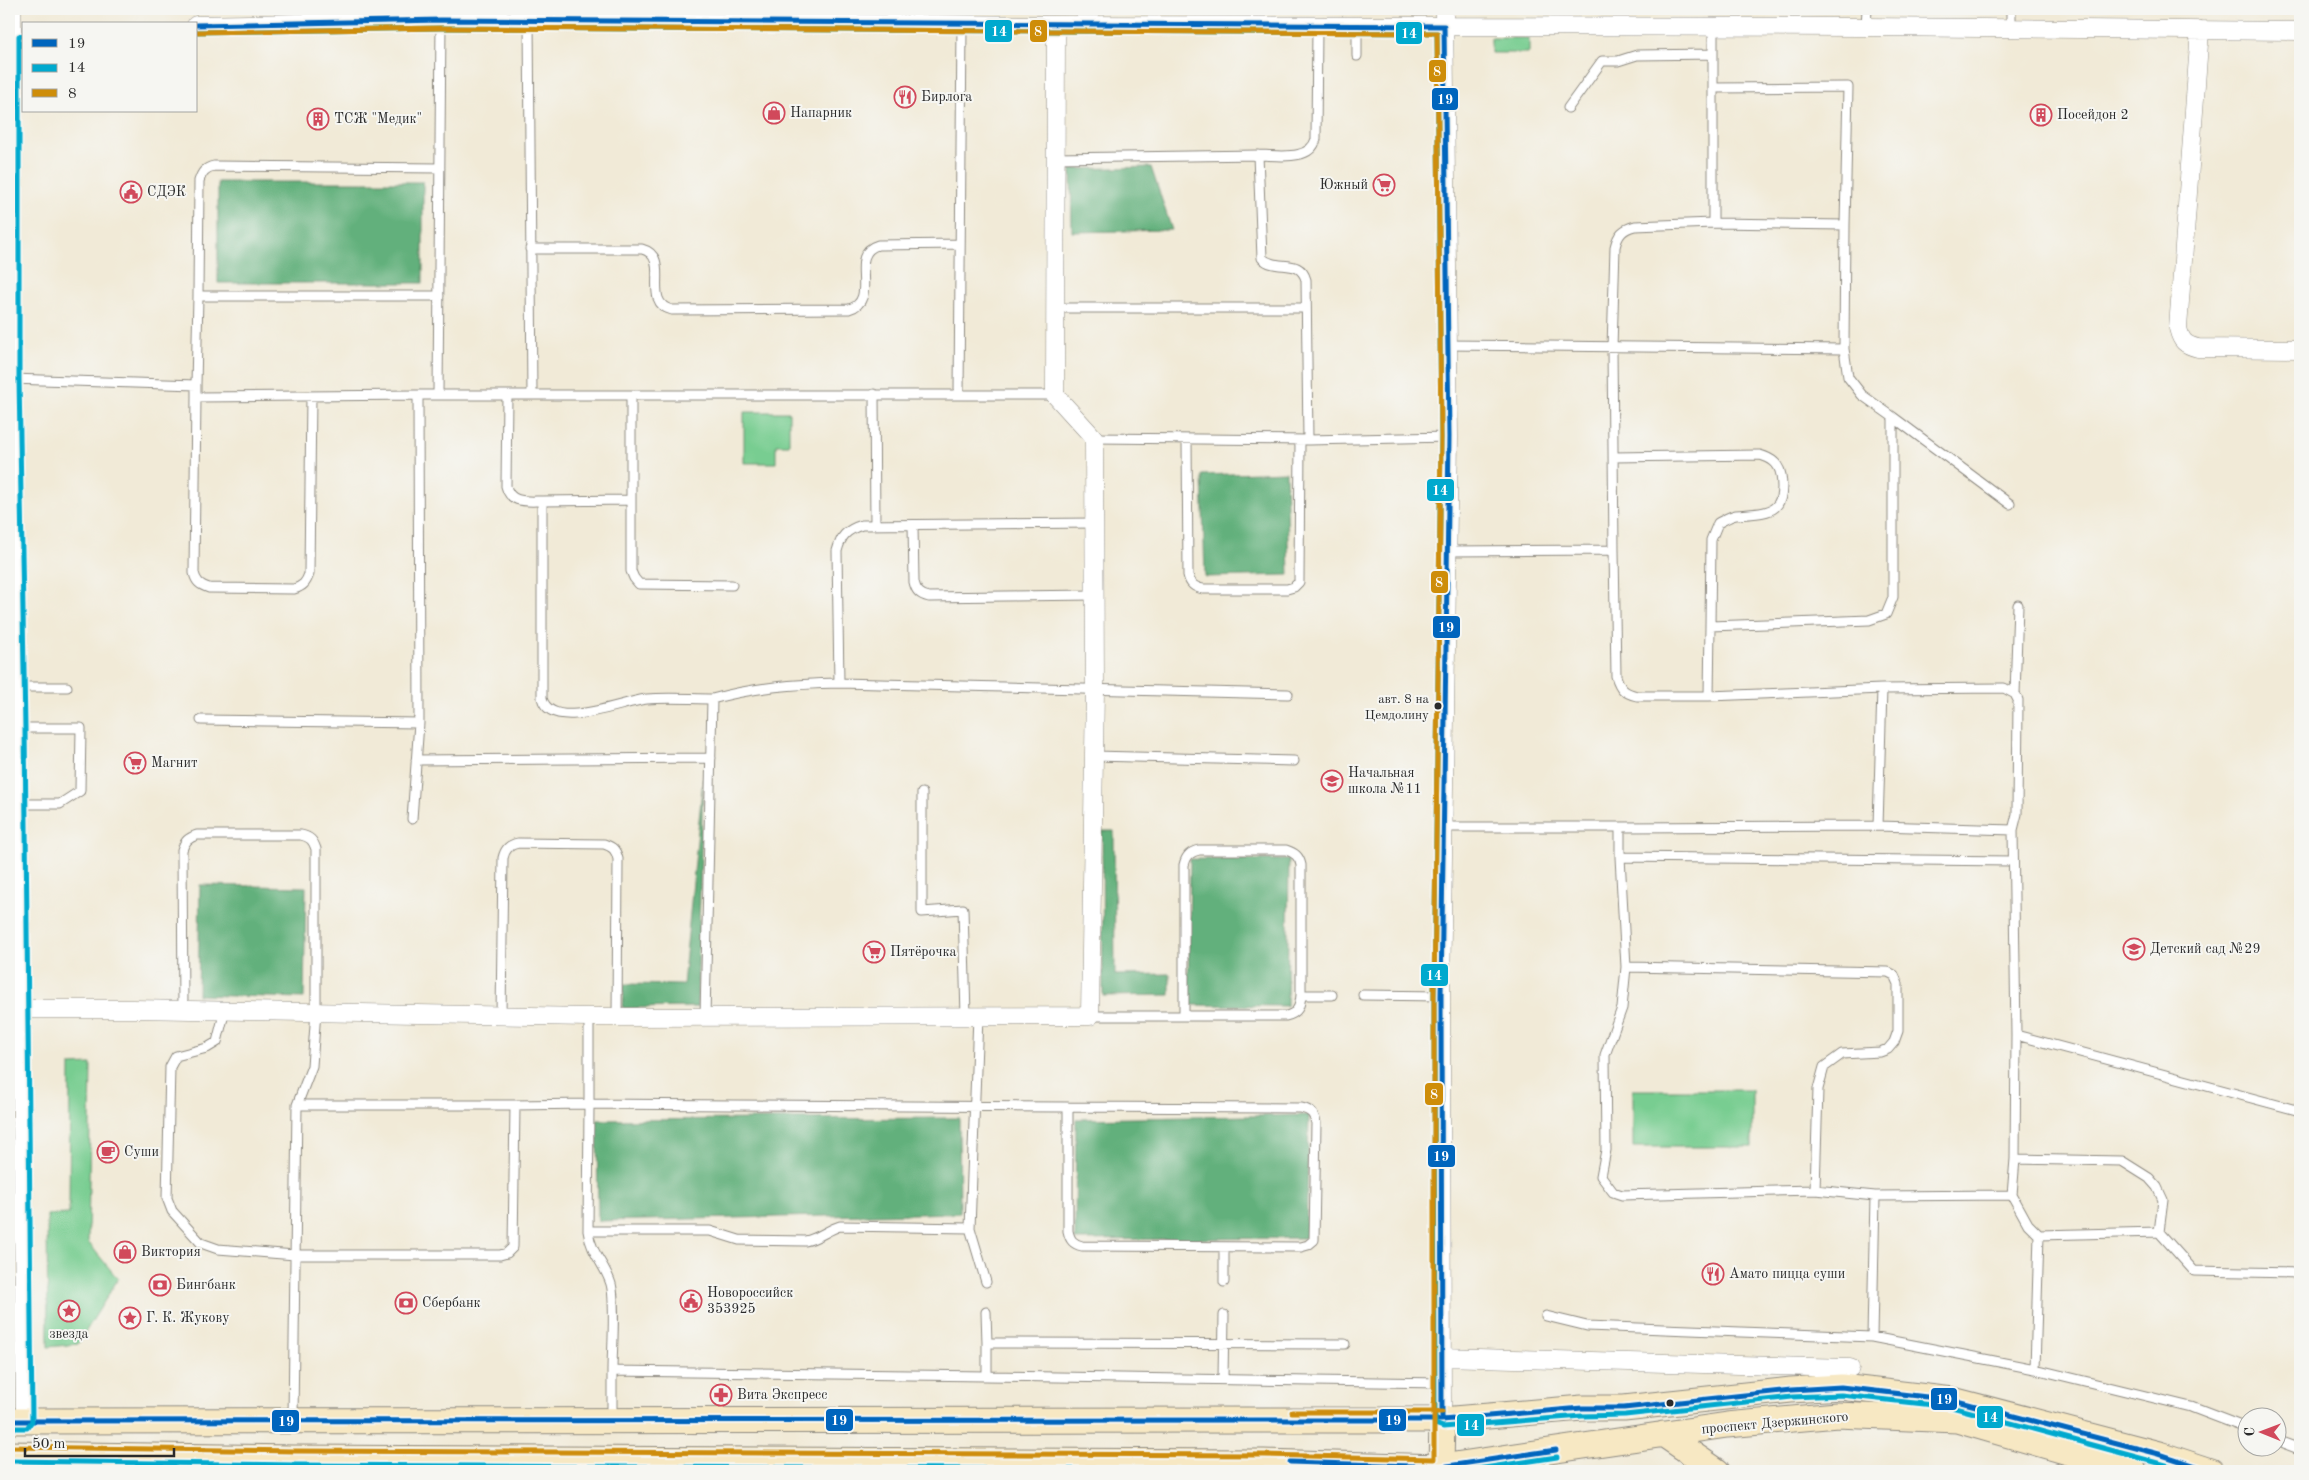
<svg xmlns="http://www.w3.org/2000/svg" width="2309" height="1480" font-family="'Old Standard TT',serif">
<rect width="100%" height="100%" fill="#f6f6f2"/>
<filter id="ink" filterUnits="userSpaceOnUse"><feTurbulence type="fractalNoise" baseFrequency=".02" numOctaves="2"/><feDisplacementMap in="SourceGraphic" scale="10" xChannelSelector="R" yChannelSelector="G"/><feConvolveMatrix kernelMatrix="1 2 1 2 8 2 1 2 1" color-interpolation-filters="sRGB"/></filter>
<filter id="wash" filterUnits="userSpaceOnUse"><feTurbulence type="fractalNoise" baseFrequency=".0096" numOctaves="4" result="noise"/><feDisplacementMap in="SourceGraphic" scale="20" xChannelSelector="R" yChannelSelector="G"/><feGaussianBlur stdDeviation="1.12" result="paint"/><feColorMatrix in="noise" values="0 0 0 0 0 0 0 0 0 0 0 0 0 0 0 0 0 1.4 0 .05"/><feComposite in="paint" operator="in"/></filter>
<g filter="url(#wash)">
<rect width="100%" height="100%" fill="#f1ead7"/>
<!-- green -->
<path fill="#78cd91" stroke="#527c5e" d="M1491,38h38v15h-38z
M744,412h45v33h-13v18h-32z
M91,1064l-3,178 30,37 -40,65 -30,3 -1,-132 22,-1 1,-149z
M1633,1090h119v57h-119z
M9,1253h5l-1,100h-4z
M86,1470l189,1h-189z"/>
<!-- forest -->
<path fill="#62b07b" stroke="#466e53" d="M1151,167l21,63 -100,2 -1,-63z
M218,182h205v101h-205z
M1286,472l3,103 -84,2 -3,-102z
M703,779l-6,228 -74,1 1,-24 59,1z
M1102,831h12l1,144 55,-1v21l-67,1z
M1190,859l99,1 -2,146 -99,-1z
M200,885l106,2 -2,111 -106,-3z
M1309,1115l-3,123 -231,2 1,-121z
M959,1118l1,95 -362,8 -1,-101z"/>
</g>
<g filter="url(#ink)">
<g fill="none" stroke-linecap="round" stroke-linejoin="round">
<!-- lane casing -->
<g stroke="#8e8a81" stroke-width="11">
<path id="lane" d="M663,21l1,-12
M529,22l3,373
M1357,26v30
M1866,27l1,-18
M2011,28v-19
M1713,88l135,-1 -3,138
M1568,108l34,-47h16l19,-6 76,-1
M1258,155c19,0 52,7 58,-16l1,-113
M1056,158l202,-3 4,103c14,14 38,-1 44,22l2,160
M530,249h112c31,8 -2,54 30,61l177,-1c32,-9 -3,-55 29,-64l82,-1
M198,296l1,-115c3,-9 6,-13 15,-15l226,2
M1055,308h251
M1446,345l398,4 1,-124 -132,-2
M11,379l185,6v12l222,-2
M196,385l2,-89h241
M874,394l1,131
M959,394l3,-370
M438,395l3,-375
M507,395l-1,91c4,18 21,15 36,15v197c9,35 81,3 105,1 21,-2 44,0 65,0
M196,397l-2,176c2,9 6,12 15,15l85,1c9,-3 12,-6 15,-15l2,-178
M1893,417l117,87
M1094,438l214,2 141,-3
M1187,439l1,136c2,9 6,12 15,14h84l7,-2 5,-5 1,-142
M1613,457l147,-2c11,3 19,8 21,20 6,41 -15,37 -45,40 -6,1 -12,5 -18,8l-7,17 -1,86 159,-6 17,-6 7,-17v-180l-31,-22 -14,-18 -4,-28
M631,500v-105
M542,501l89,-1v71l3,7 5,6 93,1
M913,525l1,57c2,9 6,13 15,15l166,-2
M1614,550l2,126c4,13 8,17 21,20h72l173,-7
M1447,551l167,-1 -2,-202 3,-101c3,-13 8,-18 20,-21l78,-3v-196
M839,683l-2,-132c4,-15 9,-21 25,-26l233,-2
M18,687h49
M2015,694l3,-89
M1709,696l1,-70
M201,720l218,3
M18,728h63l-1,63 -20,13h-41
M1094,756l200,5
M416,760l295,-2
M922,793v119l41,-3 3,107
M412,819l7,-96 -1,-328h637
M1444,827h176v30l6,110 -4,41 -17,47 1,95 -5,26 12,16 9,3 193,-5 60,6 137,-1
M1620,827l258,-1
M2013,830l-135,-4 4,-137 122,-1 11,6 3,6 -1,114 -4,16 3,205 -1,124 -3,36 16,29 11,11 120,-3 35,39 106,2
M1620,857l393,4
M1626,967l262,5 6,3 4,9v47l-4,11 -6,7 -8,3 -38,2 -18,13 -6,22 -3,101
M1363,995l78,1
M183,1010l-1,-160c3,-9 6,-12 15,-15h104c9,2 12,5 15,14v162l-4,55 -15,39 -4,314
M225,1010l-8,32 -10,6 -31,8 -6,11 -3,131 5,13 29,32 17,6 77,6h205l7,-2 6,-6 2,-142h-218
M501,1015l2,-157c2,-9 6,-13 15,-15l86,1c9,3 12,6 14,15l-1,158
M978,1016l-8,212 16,54
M1090,1016h196c12,-3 14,-9 15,-21h31
M1184,1016v-151c2,-9 6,-13 15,-15h87c9,3 13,6 15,15v130
M589,1017v87l479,3v124c2,9 5,13 14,15l219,1 7,-2 6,-5 2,-117c-2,-9 -5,-13 -15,-15l-233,-1
M705,1017l7,-318c44,-12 82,-15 127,-16l449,11
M2016,1035l284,76
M515,1105l74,-1 -1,127c3,23 17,33 23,53 5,19 1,65 1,87
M2015,1159l107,2 27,17 8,9 6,13 -4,32
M588,1231h122l29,9 66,1c13,-2 22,-11 35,-15l130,2
M9,1236h14
M1224,1282v-35
M986,1312l1,31
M1546,1316l41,10 285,11 163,32 156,38 55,21
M1872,1337l3,-141
M2035,1369l4,-134
M987,1376l455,7
M1223,1379l1,-64
M612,1418v-47l375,5v-33l358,1
M2276,1440l24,9"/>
</g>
<!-- street casing -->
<g stroke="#8e8a81" stroke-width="19">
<path id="street" d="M12,9l-1,370 7,349 7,693
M196,25l245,-5 615,5 810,2 434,4
M2200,30l-22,298c3,13 7,17 20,20l102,1
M9,1009h124l456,8 501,-1 5,-327 -1,-251 -39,-43 1,-370
M1442,1357l408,11
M1442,1420l-1,-424 8,-559 -5,-428"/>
</g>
<!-- secondary casing -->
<g stroke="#8e8a81" stroke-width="27">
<path id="secondary" d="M9,1421l1433,-1 140,-12h42l167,-18 50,-3 112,13 206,54 52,17
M1663,1434l54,37
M9,1454l285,4 970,4 177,5 286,-42 110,-10 120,5 177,51
M1441,1467l1,-47"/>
</g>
<!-- lane -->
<use href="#lane" stroke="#fff" stroke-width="9"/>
<!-- street -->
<use href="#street" stroke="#fff" stroke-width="18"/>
<!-- secondary -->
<use href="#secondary" stroke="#f7e8c3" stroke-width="25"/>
<!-- bus-1 casing -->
<g stroke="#f6f6f2" stroke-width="9">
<path id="bus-1" d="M196,25l245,-5 1003,6 5,411 -8,559 1,424
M9,1421l1433,-1 140,-12h42l167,-18 50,-3 112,13 206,54 52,17
M1290,1462l151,5 115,-17"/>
</g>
<!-- bus-2 casing -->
<g stroke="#f6f6f2" stroke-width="9">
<path id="bus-2" d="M196,32l245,-4 996,5 4,404 -7,559 1,428 8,3 139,-11 43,-1 167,-18 49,-2 111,12 236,64
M9,1428h18l5,-7 -7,-693 -6,-349v-343h5
M9,1461l285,4 1032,6
M1464,1471l93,-14"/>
</g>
<!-- bus-3 casing -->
<g stroke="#f6f6f2" stroke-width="9">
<path id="bus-3" d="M1292,1412h150
M9,1447l285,4 970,4 170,4v-463l7,-559 -4,-404 -996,-5 -245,4"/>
</g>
<!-- bus-1 -->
<use href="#bus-1" stroke="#0065bd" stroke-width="5"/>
<!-- bus-2 -->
<use href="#bus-2" stroke="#00a9ce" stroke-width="5"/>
<!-- bus-3 -->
<use href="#bus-3" stroke="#ce8d09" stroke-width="5"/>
</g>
</g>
<!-- icons -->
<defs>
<g id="restaurant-ring" transform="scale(1.125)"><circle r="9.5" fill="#f6f6f2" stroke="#d1495b" stroke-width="1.5"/><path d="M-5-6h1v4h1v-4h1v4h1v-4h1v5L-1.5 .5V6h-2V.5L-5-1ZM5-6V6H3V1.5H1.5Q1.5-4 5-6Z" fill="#d1495b"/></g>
<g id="shop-ring" transform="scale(1.125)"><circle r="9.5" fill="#f6f6f2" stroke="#d1495b" stroke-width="1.5"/><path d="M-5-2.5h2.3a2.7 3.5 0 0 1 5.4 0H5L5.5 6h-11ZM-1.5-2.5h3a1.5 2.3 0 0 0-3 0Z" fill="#d1495b"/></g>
<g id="building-ring" transform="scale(1.125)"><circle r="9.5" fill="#f6f6f2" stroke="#d1495b" stroke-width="1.5"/><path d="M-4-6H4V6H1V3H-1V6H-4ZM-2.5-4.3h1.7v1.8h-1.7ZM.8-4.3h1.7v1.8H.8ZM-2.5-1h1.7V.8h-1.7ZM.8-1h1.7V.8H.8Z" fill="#d1495b"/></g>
<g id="supermarket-ring" transform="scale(1.125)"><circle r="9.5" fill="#f6f6f2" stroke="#d1495b" stroke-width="1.5"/><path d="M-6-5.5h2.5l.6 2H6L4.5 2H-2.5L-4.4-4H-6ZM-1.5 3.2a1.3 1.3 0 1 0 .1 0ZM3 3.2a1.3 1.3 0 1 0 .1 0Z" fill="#d1495b"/></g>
<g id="civic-ring" transform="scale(1.125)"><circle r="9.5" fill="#f6f6f2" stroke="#d1495b" stroke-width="1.5"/><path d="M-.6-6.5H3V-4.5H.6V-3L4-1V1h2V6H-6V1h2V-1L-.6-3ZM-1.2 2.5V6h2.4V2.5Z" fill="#d1495b"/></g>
<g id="school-ring" transform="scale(1.125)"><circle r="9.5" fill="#f6f6f2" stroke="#d1495b" stroke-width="1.5"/><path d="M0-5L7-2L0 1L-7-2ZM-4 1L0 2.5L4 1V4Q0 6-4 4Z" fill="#d1495b"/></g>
<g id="cafe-ring" transform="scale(1.125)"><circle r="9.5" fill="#f6f6f2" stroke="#d1495b" stroke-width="1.5"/><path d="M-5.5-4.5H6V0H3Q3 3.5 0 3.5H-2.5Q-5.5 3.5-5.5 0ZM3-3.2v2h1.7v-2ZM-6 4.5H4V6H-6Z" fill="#d1495b"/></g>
<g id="bank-ring" transform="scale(1.125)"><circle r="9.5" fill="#f6f6f2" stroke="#d1495b" stroke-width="1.5"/><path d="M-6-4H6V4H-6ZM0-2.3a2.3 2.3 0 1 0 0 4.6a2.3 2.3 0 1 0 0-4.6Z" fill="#d1495b"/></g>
<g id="sight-ring" transform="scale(1.125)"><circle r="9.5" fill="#f6f6f2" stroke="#d1495b" stroke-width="1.5"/><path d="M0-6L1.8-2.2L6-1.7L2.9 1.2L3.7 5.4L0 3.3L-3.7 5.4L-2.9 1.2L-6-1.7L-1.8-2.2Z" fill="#d1495b"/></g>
<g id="pharmacy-ring" transform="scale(1.125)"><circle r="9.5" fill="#f6f6f2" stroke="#d1495b" stroke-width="1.5"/><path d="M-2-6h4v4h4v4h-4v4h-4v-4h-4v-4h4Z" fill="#d1495b"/></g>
</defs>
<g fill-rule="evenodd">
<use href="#restaurant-ring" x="905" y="97"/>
<use href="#shop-ring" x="774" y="113"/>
<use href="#building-ring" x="2041" y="115"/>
<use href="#building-ring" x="318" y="119"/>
<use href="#supermarket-ring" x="1384" y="185"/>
<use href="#civic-ring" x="131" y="192"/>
<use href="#supermarket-ring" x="135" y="763"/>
<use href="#school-ring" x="1332" y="781"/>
<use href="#school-ring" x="2134" y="949"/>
<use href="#supermarket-ring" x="874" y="952"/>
<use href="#cafe-ring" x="108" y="1152"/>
<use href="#shop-ring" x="125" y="1252"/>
<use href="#restaurant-ring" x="1713" y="1274"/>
<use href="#bank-ring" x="160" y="1285"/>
<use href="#civic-ring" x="691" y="1301"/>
<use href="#bank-ring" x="406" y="1303"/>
<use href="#sight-ring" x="69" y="1311"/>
<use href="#sight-ring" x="130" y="1318"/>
<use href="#pharmacy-ring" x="721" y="1395"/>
</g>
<!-- markers -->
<g fill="#2b2b2b" stroke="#f6f6f2" stroke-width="2">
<circle cx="1438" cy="706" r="4.5"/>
<circle cx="1670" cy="1403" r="4.5"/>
</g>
<g text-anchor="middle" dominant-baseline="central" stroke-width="4" stroke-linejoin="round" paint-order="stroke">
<!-- bus labels -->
<g font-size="13" fill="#2b2b2b" stroke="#f6f6f2" text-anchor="end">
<text x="1429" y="699">авт. 8 на<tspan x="1429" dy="16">Цемдолину</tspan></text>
</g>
<!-- poi labels -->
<g font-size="14" fill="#2b2b2b" stroke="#f6f6f2" text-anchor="start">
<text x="921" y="97">Бирлога</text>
<text x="790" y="113">Напарник</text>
<text x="2057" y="115">Посейдон 2</text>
<text x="334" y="119">ТСЖ "Медик"</text>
<text x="1368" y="185" text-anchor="end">Южный</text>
<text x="147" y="192">СДЭК</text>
<text x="151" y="763">Магнит</text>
<text x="1348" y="773">Начальная<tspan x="1348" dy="16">школа №11</tspan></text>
<text x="2150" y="949">Детский сад №29</text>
<text x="890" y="952">Пятёрочка</text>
<text x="124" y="1152">Суши</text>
<text x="141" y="1252">Виктория</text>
<text x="1729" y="1274">Амато пицца суши</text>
<text x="176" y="1285">Бингбанк</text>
<text x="707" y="1293">Новороссийск<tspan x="707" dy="16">353925</tspan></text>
<text x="422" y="1303">Сбербанк</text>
<text x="146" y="1318">Г. К. Жукову</text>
<text x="69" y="1334" text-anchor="middle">звезда</text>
<text x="737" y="1395">Вита Экспресс</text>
</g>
<!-- street labels -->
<g font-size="14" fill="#2b2b2b" stroke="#f6f6f2">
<text transform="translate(1775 1423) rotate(-5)">проспект Дзержинского</text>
</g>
</g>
<g stroke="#f6f6f2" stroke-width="2">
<rect x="984" y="19" width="29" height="24" rx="5" fill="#00a9ce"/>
<rect x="1029" y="19" width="19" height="24" rx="5" fill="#ce8d09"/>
<rect x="1395" y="21" width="28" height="24" rx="5" fill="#00a9ce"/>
<rect x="1428" y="59" width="19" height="24" rx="5" fill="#ce8d09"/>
<rect x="1431" y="87" width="28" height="24" rx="5" fill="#0065bd"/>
<rect x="1426" y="478" width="29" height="24" rx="5" fill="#00a9ce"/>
<rect x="1430" y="570" width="19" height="24" rx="5" fill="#ce8d09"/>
<rect x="1432" y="615" width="29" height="24" rx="5" fill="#0065bd"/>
<rect x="1420" y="963" width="29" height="24" rx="5" fill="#00a9ce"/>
<rect x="1424" y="1082" width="20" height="24" rx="5" fill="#ce8d09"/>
<rect x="1427" y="1144" width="29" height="24" rx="5" fill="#0065bd"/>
<rect x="1930" y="1387" width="28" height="24" rx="5" fill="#0065bd"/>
<rect x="1976" y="1405" width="28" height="24" rx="5" fill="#00a9ce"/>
<rect x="1378" y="1408" width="29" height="24" rx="5" fill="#0065bd"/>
<rect x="825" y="1408" width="29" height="24" rx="5" fill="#0065bd"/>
<rect x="271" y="1409" width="29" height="24" rx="5" fill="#0065bd"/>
<rect x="1456" y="1413" width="29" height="24" rx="5" fill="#00a9ce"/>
</g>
<g font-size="14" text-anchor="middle" font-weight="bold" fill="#fff">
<text x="999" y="36">14</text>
<text x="1038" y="36">8</text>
<text x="1409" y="38">14</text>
<text x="1437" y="76">8</text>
<text x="1445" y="104">19</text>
<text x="1440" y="495">14</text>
<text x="1439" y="587">8</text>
<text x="1446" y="632">19</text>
<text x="1434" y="980">14</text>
<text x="1434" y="1099">8</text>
<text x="1441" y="1161">19</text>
<text x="1944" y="1404">19</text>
<text x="1990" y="1422">14</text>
<text x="1393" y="1425">19</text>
<text x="839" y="1425">19</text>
<text x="286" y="1426">19</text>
<text x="1471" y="1430">14</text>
</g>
<!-- margin -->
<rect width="2309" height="1480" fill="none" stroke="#f6f6f2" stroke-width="30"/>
<!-- legend -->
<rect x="22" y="22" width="175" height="90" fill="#f6f6f2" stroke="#a5a5a2"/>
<rect x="32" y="39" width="25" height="8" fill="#0065bd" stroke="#a5a5a2"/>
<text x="68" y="48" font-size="15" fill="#2b2b2b">19</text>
<rect x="32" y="64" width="25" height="8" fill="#00a9ce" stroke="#a5a5a2"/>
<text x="68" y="72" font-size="15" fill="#2b2b2b">14</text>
<rect x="32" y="89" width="25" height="8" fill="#ce8d09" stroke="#a5a5a2"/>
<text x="68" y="98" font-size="15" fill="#2b2b2b">8</text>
<!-- north arrow -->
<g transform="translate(2262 1432) rotate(271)"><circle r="24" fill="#f6f6f2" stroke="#a5a5a2"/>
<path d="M0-4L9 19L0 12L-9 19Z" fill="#d1495b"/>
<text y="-8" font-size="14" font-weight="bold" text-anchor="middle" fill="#2b2b2b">С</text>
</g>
<!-- scale -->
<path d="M25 1448v8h149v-8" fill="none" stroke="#2b2b2b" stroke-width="2.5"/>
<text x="32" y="1448" font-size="15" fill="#2b2b2b" stroke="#f6f6f2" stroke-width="4" paint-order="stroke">50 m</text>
</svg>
